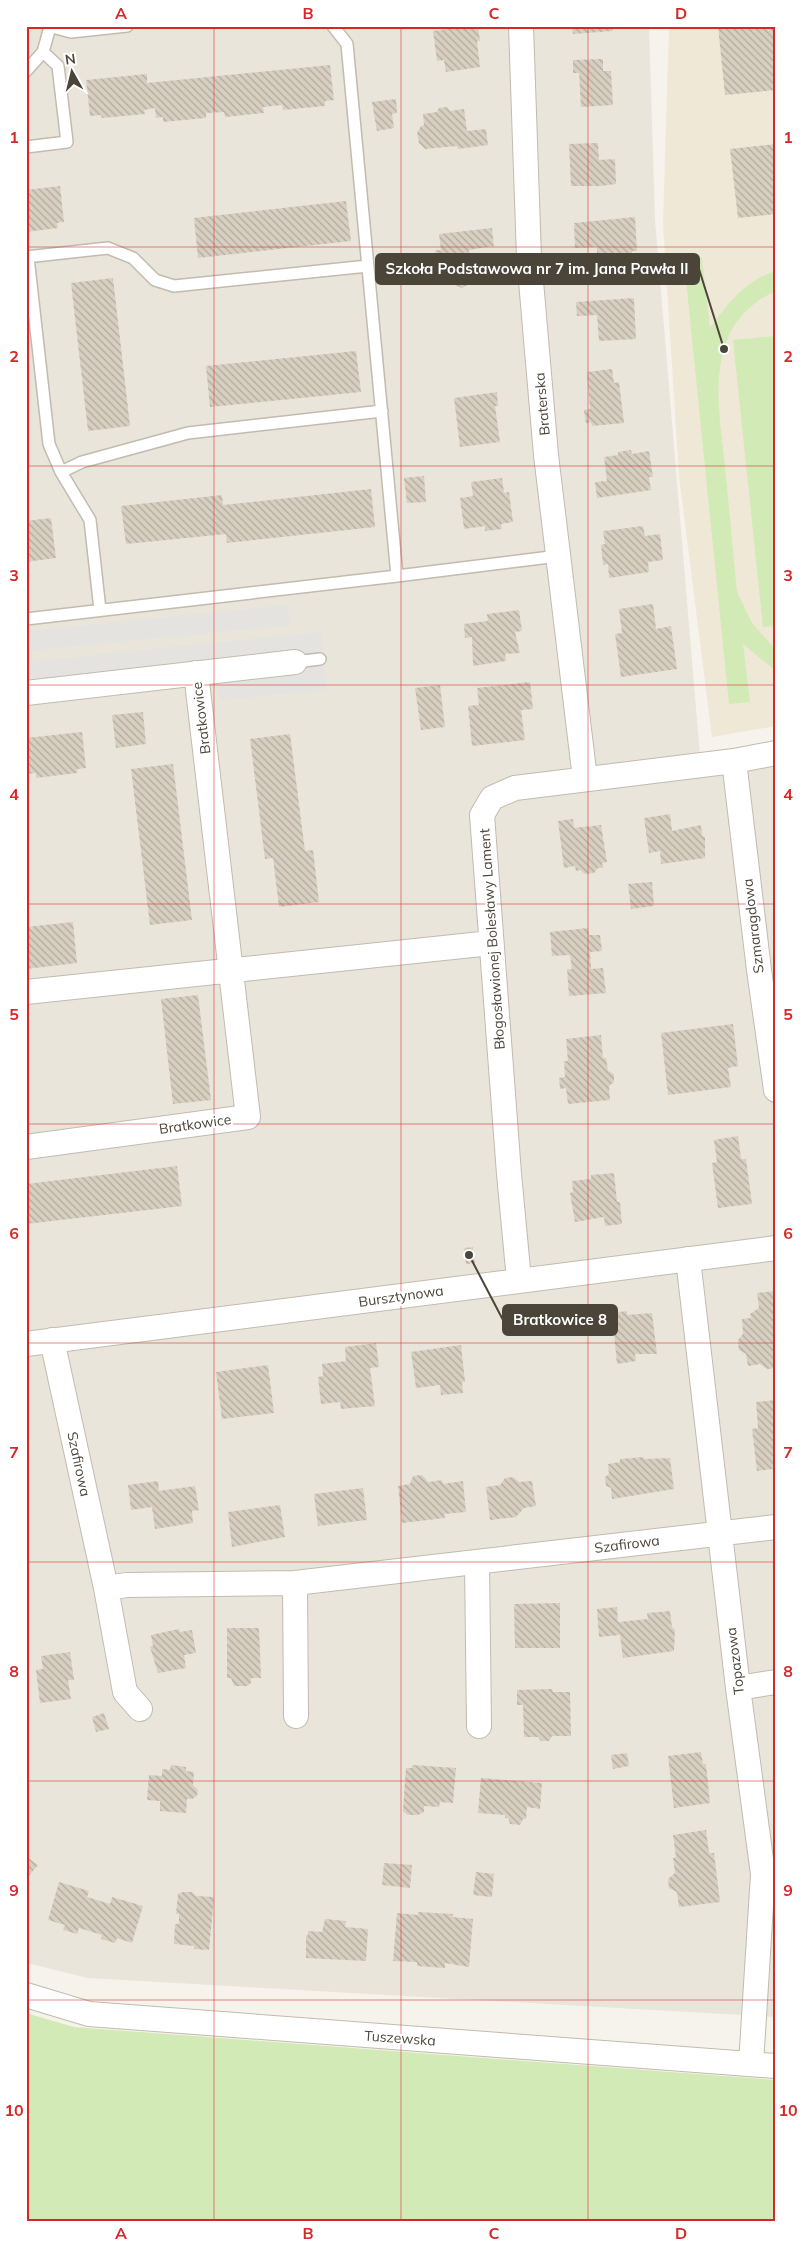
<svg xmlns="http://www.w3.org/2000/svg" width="802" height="2247" font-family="Mulish,sans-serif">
<defs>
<pattern id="building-back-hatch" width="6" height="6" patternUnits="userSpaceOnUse" patternTransform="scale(1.25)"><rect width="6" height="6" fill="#d8cfc1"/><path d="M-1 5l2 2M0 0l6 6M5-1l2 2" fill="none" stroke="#b1aa9e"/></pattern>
</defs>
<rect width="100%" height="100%" fill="#f6f3ec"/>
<!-- residential -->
<path fill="#eae5da" d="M26,26h623l6,194 46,548 75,-12v1261l-688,-39 -62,-15z"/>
<!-- education -->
<path fill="#efe8d6" d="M669,26h107v700l-64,11 -33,-261 -16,-253z"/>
<!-- grass -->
<path fill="#d2eab5" d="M702,258l8,70c17,-23 35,-48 66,-57v20c-20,8 -41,27 -48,47 -17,41 -7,86 -3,129 4,41 8,83 12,125l15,31 24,27v21l-33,-27 7,58 -21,2 -45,-444z
M776,336v290l-13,1 -30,-287z
M26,2013l48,14 702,53v141h-750z"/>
<!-- parking -->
<path fill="#e5e3e0" d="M288,605l2,20 -264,26v-20z
M321,632l5,58 -107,10 -4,-38 -189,19v-19z"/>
<!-- building -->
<path fill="url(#building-back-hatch)" d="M469,26h9l2,15h-3l3,26 -34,5 -2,-12 -7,1 -4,-30z
M572,26h41v5l-40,3z
M718,26h58v64l-51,5z
M603,59v12h8l2,34 -32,2 -2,-34h-6v-13z
M330,65l4,35 -9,1v5l-42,4 -1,-5 -19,2 1,6 -39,4 -1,-5 -18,1v5l-43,4v-5l-7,1 -1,-10 -11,2 1,4 -43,4 -1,-3 -11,1 -4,-36 61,-6v9z
M396,99l1,14 -5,1 2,14 -17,3 -5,-29z
M447,107l3,4 14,-2 3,22 19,-2 2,16 -30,4 -1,-3 -32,3 -6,-6 -2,-10 4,-7 3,-1 -1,-11 14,-2 2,-4z
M598,143l1,17 16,-1 1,25 -16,2h-29l-2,-42z
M776,144v70l-38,4 -8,-69z
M60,186l4,36 -7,1 1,5 -32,4v-42z
M346,201l5,40 -153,17 -4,-40z
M635,217l2,34h-5v6l-35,2v-12l-22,1 -1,-25z
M492,228l2,18 -25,4 1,12 8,-1 2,15h-2v4l-9,1v3l-7,4 -7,-3 -1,-2 -9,1 -2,-16h-6l-2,-18h6l-2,-16z
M113,278l17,148 -42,5 -17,-148z
M634,298l2,41 -37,2 -2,-26 -20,1 -1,-14z
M356,351l5,41 -151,15 -4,-41z
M612,369l2,14 5,-1 5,41 -32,3 -1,-4 -5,1 -2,-13 6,-1 -3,-37z
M497,392l1,14h-3l5,36 -40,5 -6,-49z
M631,450l1,4 17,-3 4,26h-4l2,13 -54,8 -2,-16 12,-1 -3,-24 14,-2v-3z
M424,476l2,26 -19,1 -3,-25z
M502,478l2,15 5,-1 4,30 -12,2 1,5 -17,2v-5l-21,3 -4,-31 13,-2 -2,-14z
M371,489l4,38 -148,16 -1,-9 -100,10 -5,-38 101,-11 1,10z
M51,518l5,40 -30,4v-41z
M643,526l2,10 15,-2 3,26 -15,2 1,10 -40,6 -1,-14 -5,1 -2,-20 4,-1 -2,-13z
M653,604l3,25 15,-3 6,43 -56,8 -6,-43 7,-1 -3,-24z
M519,610l3,21 -7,1 5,21 -15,1 1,7 -33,5 -1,-29 -7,1 -1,-14 24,-3 -1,-7z
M530,682l3,27 -12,1 4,30 -53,6 -4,-40 11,-1 -2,-17z
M440,685l5,42 -24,3 -6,-42z
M143,712l3,32 -30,4 -4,-33z
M82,732l4,36 -9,1v4l-41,5v-5l-10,1v-36z
M290,734l15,117 8,-1 6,52 -40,5 -6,-49 -8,1 -15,-120z
M173,764l19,156 -42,5 -19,-156z
M670,814l2,17 29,-6 1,11 3,1v21l-44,6 -1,-13 -11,2 -5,-35z
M573,819l1,9 27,-3 6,37 -5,1 1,5h-5l-4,5 -9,1 -5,-4 -4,1 -1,-5 -11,2 -6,-47z
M652,882l2,24 -23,3 -3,-25z
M73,922l4,41 -51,6v-42z
M588,928l1,7h11l2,16 -12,1 1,17 12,-1 3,25 -37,3 -2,-27h5l-2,-14 -18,1 -2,-24z
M198,995l13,105 -38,4 -12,-105z
M733,1024l5,42 -10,2 3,19 -63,8 -7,-62z
M601,1035l2,23h3l2,13 6,3v8l-5,4 1,14 -42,4 -2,-16 -6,1 -1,-11 6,-1 -1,-16h4l-2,-22z
M738,1136l3,23h5l6,45 -34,4 -6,-45 5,-1 -3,-22z
M177,1166l5,40 -156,18v-40z
M614,1173l3,29h3l2,22 -17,2 -1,-9 -29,5 -5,-29 3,-1 -1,-11 19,-2v-4z
M473,1247l2,16 -9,1 -2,-16z
M776,1291v77l-9,1 -7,-5 -12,2 -2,-12 -7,-4 -1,-10 5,-6 -1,-15 9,-1 -1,-4 9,-6 -2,-15z
M627,1311v4l25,-2 5,41h-22l1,7 -19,3 -5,-51z
M376,1343l3,24 -9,1 5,38 -34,3 -1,-7 -19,2 -3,-27 5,-1 -1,-12 24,-3 -1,-14z
M461,1345l4,37h-3l1,11 -22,2 -1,-10 -24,3 -5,-36z
M268,1365l6,48 -52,6 -6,-47z
M776,1400v72l-4,-3 -15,2 -5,-42 6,-1 -2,-26z
M644,1457v2l26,-1 4,31 -62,10 -1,-11 -5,-2 -1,-9 4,-3 -1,-10 12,-2v-3z
M422,1475l6,7 14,-2 1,4 20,-3 3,31 -22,2 1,4 -43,5 -4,-37 12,-2 3,-8z
M513,1477l6,5 13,-1 4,25 -12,2 -8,9 -26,3 -4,-33 14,-2 5,-7z
M158,1481l1,10 36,-5 4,24 -7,1 1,12 -38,6 -3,-22 -21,3 -3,-25z
M363,1488l4,32 -49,6 -4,-32z
M280,1505l5,32 -53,10 -4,-35z
M560,1603v45h-45l-1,-44z
M617,1607l1,15 30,-3 -1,-6 23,-2 2,16 3,3 -1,21 -51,7 -3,-23 -21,2 -2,-28z
M227,1628h32l2,50h-10v5l-4,3h-13l-3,-8h-4z
M179,1629l1,3 12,-2 4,23 -12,2 2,13 -28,5 -8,-26 3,-1 -2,-11z
M70,1652l4,28h-6l3,19 -31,4 -4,-33 7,-1 -2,-13z
M552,1689l1,3h17l1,44h-19l-3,5h-8l-3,-4h-14l-1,-32h-6v-15z
M104,1713l5,16 -13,3 -4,-15z
M701,1752l2,12h3l4,39 -36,5 -6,-52z
M627,1753l2,13 -16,3 -2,-14z
M171,1765l15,2v4l8,1 -1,13 5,5 -1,6 -5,3h-5l-1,14 -26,-2v-10l-13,-1 2,-25 13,1v-7l8,1z
M412,1765l44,3 -3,35 -13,-1 -1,5 -15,-1v6l-6,3h-10l-5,-4 3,-43h6z
M481,1778l61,5 -2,26 -13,-2 -1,12h-3l-3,6 -10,-1 -2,-6h-3v-3l-27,-2z
M706,1830l3,23h5l6,49 -41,5 -2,-15 -8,-4 -1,-9 7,-6 -2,-15 3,-1 -3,-22z
M26,1856l12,9 -12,14z
M384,1863l28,2 -2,23 -28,-3z
M476,1872l18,2 -2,23 -19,-2z
M59,1882l30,9 -2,6 23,7 2,-7 31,9 -11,37 -15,-5 -2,5 -14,-4 1,-4 -23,-7 -2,6 -14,-4 2,-5 -17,-5z
M183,1892h9l4,4 18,1 -5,53 -15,-1v-3l-20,-2 1,-20h4v-10h-3l2,-20z
M418,1912l35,2 -1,3 21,2 -4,48 -24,-4v5l-28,-2v-4l-24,-1 4,-48 21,2z
M325,1919l21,2 -1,6 23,2 -2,32 -60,-3v-22l2,-1v-4l14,1z"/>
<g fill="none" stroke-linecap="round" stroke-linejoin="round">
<!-- service casing -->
<g stroke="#c2bbae" stroke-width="14">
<path id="service" d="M48,26l23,6 56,-6
M26,71l17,-19 7,-25
M26,147l41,-5 -9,-76 -15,-14
M26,257l82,-9 25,10 22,22 19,6 194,-20
M28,257l21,187 12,28 29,48 10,90
M61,472l21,-10 106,-29 194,-22
M397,576l161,-20
M26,619l371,-43 -50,-532 -14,-18
M295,662l25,-3"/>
</g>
<!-- minor casing -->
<g stroke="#c2bbae" stroke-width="26">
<path id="minor" d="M521,26l8,232 17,197 39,324
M26,693l269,-31
M734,761l25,209 17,120
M26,992l465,-49
M26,1147l222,-30 -52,-444
M688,1259l50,429 25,186 -12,190
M519,1280l-10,-106 -27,-359 10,-17 23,-10 219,-27 42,-8
M52,1340l54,248 21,-3 168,-2 481,-56
M26,1344l750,-96
M477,1563l2,163
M295,1583l1,133
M106,1588l19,104 15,17
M738,1688l38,-6
M26,1995l63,19 687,52"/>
</g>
<!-- service -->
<use href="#service" stroke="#fff" stroke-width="11"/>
<!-- minor -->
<use href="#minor" stroke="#fff" stroke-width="24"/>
</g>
<!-- grid -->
<path fill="none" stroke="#d62828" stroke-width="1" stroke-opacity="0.55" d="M214,26v2195M401,26v2195M588,26v2195M26,247h750M26,466h750M26,685h750M26,904h750M26,1124h750M26,1343h750M26,1562h750M26,1781h750M26,2000h750"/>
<g text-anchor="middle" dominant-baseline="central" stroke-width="4.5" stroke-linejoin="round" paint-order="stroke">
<!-- street labels -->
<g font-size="14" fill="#4b4439" stroke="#fff">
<text transform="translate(542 404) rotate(-95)">Braterska</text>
<text transform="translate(201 718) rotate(-97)">Bratkowice</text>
<text transform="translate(753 926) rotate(-97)">Szmaragdowa</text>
<text transform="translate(492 939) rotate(-94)">Błogosławionej Bolesławy Lament</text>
<text transform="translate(195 1124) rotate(-8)">Bratkowice</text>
<text transform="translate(401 1296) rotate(-8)">Bursztynowa</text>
<text transform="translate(79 1464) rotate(78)">Szafirowa</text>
<text transform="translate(627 1544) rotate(-7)">Szafirowa</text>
<text transform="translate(735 1661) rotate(-97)">Topazowa</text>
<text transform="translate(400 2038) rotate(4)">Tuszewska</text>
</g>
</g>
<!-- callouts -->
<path fill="none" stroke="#4b4439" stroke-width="2" d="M724 349L699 269M469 1255L503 1320"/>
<g fill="#4b4439" stroke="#fff" stroke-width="2">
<circle cx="724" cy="349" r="5"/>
<circle cx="469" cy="1255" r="5"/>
</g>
<g fill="#4b4439" stroke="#4b4439" stroke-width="2">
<rect x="376" y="254" width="323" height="30" rx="5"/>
<rect x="503" y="1305" width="114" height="30" rx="5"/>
</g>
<g font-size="15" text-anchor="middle" font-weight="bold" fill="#fff">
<text x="537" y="274">Szkoła Podstawowa nr 7 im. Jana Pawła II</text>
<text x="560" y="1325">Bratkowice 8</text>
</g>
<!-- border -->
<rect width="802" height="2247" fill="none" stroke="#ffffff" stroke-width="55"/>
<!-- north arrow -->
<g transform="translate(72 72) rotate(352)" stroke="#ffffff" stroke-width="4" paint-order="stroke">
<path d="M0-4L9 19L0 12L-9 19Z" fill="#4b4439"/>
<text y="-8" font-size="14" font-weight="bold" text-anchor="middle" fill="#4b4439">N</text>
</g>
<rect x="28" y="28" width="746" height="2192" fill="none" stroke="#d62828" stroke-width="2"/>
<g font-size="16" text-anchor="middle" font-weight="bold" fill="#d62828">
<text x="121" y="19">A</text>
<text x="308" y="19">B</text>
<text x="494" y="19">C</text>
<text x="681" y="19">D</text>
<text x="14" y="143">1</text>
<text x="788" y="143">1</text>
<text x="14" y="362">2</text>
<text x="788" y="362">2</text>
<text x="14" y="581">3</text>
<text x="788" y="581">3</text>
<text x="14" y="800">4</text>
<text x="788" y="800">4</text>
<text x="14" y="1020">5</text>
<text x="788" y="1020">5</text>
<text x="14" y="1239">6</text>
<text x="788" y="1239">6</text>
<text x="14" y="1458">7</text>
<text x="788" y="1458">7</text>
<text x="14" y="1677">8</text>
<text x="788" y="1677">8</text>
<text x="14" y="1896">9</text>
<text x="788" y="1896">9</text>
<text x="14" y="2116">10</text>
<text x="788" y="2116">10</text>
<text x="121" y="2239">A</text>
<text x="308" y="2239">B</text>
<text x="494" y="2239">C</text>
<text x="681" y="2239">D</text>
</g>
</svg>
